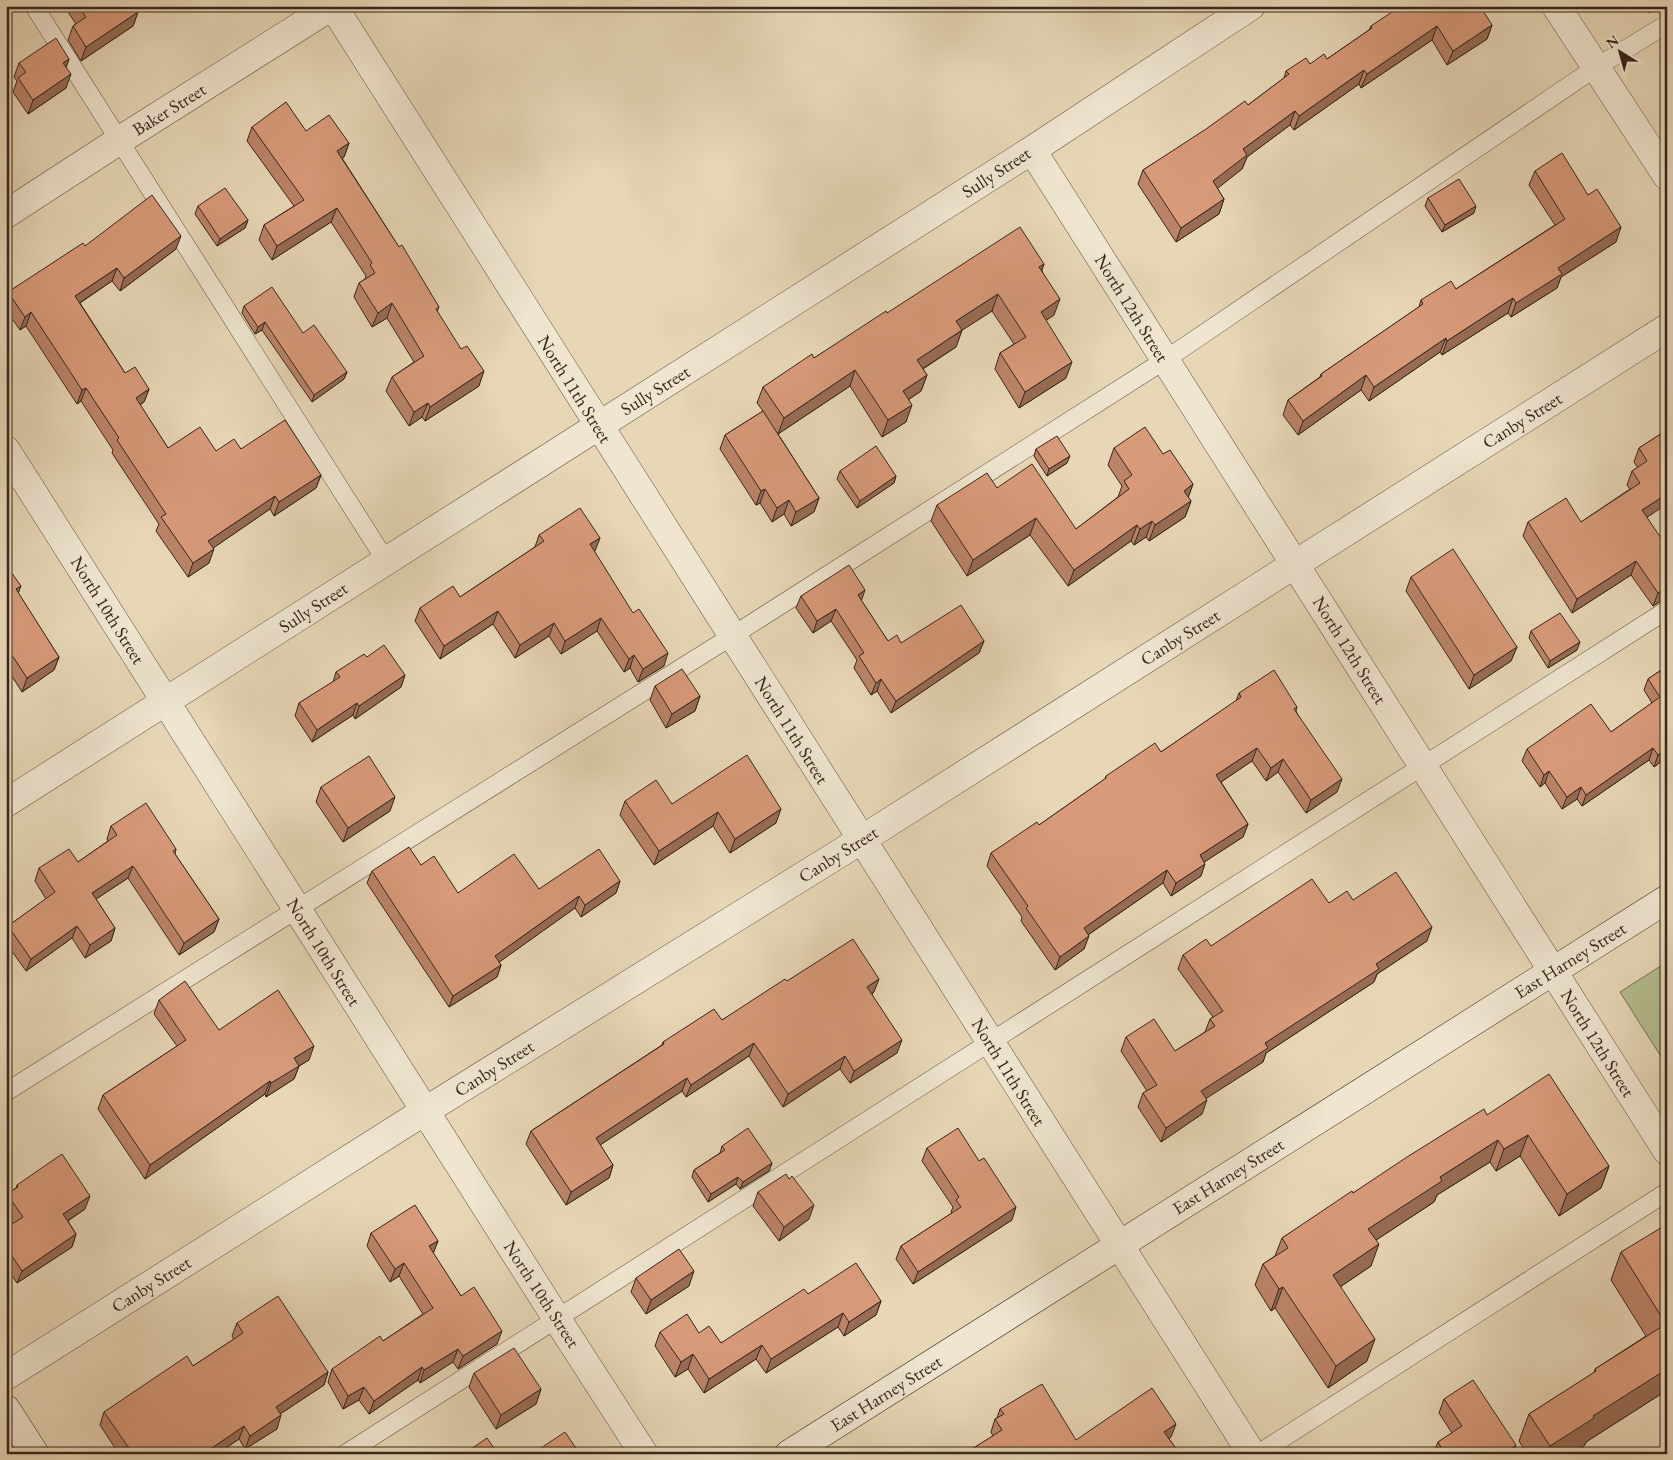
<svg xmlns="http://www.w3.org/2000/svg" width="1673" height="1460" font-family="'EB Garamond',serif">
<rect width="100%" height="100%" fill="#e7d7b7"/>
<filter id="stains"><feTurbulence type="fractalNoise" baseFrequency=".004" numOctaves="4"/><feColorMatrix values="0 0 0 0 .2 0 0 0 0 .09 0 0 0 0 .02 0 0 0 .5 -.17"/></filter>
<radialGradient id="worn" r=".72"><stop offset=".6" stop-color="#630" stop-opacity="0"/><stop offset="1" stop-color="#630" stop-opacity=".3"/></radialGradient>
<!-- green -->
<path fill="#b4be8f" stroke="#767256" d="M1667,962v104l-47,-74z"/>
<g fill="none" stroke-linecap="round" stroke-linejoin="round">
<!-- service casing -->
<g stroke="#635244" stroke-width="19">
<path id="service" d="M34,6l352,555
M6,1092l726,-456 433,-276 430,-292 72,-44
M345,1454l1322,-844
M1258,1454l409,-262"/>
</g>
<!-- minor casing -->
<g stroke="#635244" stroke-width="29">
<path id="minor" d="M333,6l919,1448
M1556,6l111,170
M1032,150l635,1001
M6,214l114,-74 212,-134
M6,450l551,869 87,135
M6,803l1026,-653 219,-144
M6,1376l419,-265 436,-271 806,-512"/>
</g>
<!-- secondary casing -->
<g stroke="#37261d" stroke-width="29">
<path id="secondary" d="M6,1409l29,45
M789,1454l878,-555"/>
</g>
<!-- service -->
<use href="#service" stroke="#efe5d0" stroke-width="18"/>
<!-- minor -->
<use href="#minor" stroke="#efe5d0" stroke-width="28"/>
<!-- secondary -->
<use href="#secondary" stroke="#efe5d0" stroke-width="28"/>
</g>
<!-- wall -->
<path fill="#bb8468" stroke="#37261d" d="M64,6h70l4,6 -5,14 -52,35 -13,-21 5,-14 3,-2z
M1644,6h14l-9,7z
M1492,25l-5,14 -40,26 -15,-25 -71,48 -2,-4 -65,46 -4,-5 -43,32 -5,12 -25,19 7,11 -5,15 -43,28 -38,-58 5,-14 105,-65 36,-27 2,-7 41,-12 42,-29 2,-4z
M69,59l-3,8v21l-38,26 -15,-22 4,-11 -3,-4 5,-14z
M252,127l54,4 43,12 -5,14 -2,1 57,89 40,60 -2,5 42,74 -54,35 -3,-4 -13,9 -23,-35 6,-14 22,-15 -27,-44 -15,9 -18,-30 5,-14 6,-4 1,-3 -35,-54 -59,38 -13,-20 5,-15 30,-19 -47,-65z
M1535,171l81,71 -55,35 -4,11 -46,29 -3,-4 -66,42 -2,-3 -71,49 -8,-11 -63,45 -15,-20 5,-15 32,-23 1,-3 98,-67 2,-7 35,-11 99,-64 -26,-40z
M1428,198l46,15 -32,19 -17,-26z
M198,206l50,14 -3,8 -28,18 -22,-32z
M85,246l91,3 -56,42 -8,-10 -32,22 45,70 24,16 -5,13 -4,3 28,43 48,3 25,-2 80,26 -5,13 -42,28 -4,-7 -57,39 -4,15 -21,14 -32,-46 3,-7 -47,-71 1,-3 -32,-49 -4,3 -51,-78 -6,4 -14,-20v-13l2,-5z
M1044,264l-2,6 12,45 -8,5 20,58 -47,30 -24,-39 5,-16 14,-9 -22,-33 -30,19 -6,17 -33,22 4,6 -6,16 -13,9 -2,22 -24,15 -32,-51 -72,48 41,64 -5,14 -23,14 -7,-12 -12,8 -12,-19 -4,2 -36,-56 5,-14 38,-24 -6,-8 6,-16 51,-29 73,-45z
M244,306l59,27 44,39 -3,7 -32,23 -50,-72 -7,4 -13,-21z
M1667,430l-20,87 20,80 -14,9 -22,-31 -59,38 -49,-77 5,-14h53l49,-33 -3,-4 5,-14 6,-3 -4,-6 5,-14z
M1114,448l49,6 30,30 -5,13 3,4 -6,16 -36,24 -3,-4 -12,8 -3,-4 -63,45 -38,-51 -63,41 -36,-55 6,-16 60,-17 79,41 42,-32 4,-11 -14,-21z
M1036,449l31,14 -20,13 -13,-20z
M840,471l56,5 -2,7 -37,25 -20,-29z
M539,535l61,3 -6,13 70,115 -26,16 -8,-14 -6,4 -27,-41 -36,23 -12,-18 -34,22 -22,-34 -53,35 -25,-38 5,-13 40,-11 75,-50z
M6,565l12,28 41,64 -5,13 -32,22 -16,-25z
M1411,577l106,70 -6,14 -42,28 -63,-98z
M801,596l60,4 27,41 13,2 83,-2 -5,12 -88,60 -14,-22 -6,4 -17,-27 3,-8 -26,-39 -18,12 -17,-25z
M1667,629v14l-4,-5z
M1531,631l46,19 -29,18 -19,-30z
M367,657l38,18 -4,12 -46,32 -2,-4 -41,27 -17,-26 4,-13 34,-21 3,-10z
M1667,666v91l-13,10 -5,-7 -67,46 -5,-7 -15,10 -17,-26 -5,4 -18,-26 5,-12 84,-17 41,-29 -8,-13 4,-11z
M655,686l45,10 -5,15 -29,17 -16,-28z
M1239,693l58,14 -1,4 41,81 -31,21 -28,-41 -12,9 -14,-20 -31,21 27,42 -5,13 -39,25 -3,14 -30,20 -8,-13 -75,52 -4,14 -29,21 -34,-49 1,-4 -35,-51 4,-13 48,-28 66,-46 1,-3 55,-24 75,-51z
M321,787l69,24 -47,31 -27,-40z
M625,801l47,3 104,19 -46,30 -17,-27 -59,39 -34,-50z
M111,826l65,23 -1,5 44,65 -5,13 -35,23 -51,-77 -32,21 19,29 -4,13 -26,17 -13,-20 -46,33 -20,-28v-12l2,-5 38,-27 -11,-18 4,-13 39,-6 30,-21 -1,-2z
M421,865l37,28 81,-4 81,-8 -4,12 -35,24 -6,-9 -76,54 2,3 -4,12 -48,30 -82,-124 5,-12z
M1353,900l74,41 -50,33 -3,8 -108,71 -3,9 -57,36 -4,16 -41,28 -23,-35 5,-14 4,-2 -26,-40 5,-14 49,14 30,-19 5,-13 3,-2 -35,-48 5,-14 28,-9 118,-43z
M787,981l87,11 -2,2 25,59 -47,30 -10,-14 -57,38 -34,-51 -63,41 -4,-6 -82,54 13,20 -4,13 -43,27 -40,-61 5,-13 131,-86 1,-3 59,-22z
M159,1000l60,30 90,30 -10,6 -5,13 -28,18 -1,-3 -120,85 -47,-70 5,-14 74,-49 -23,-32z
M1487,1115l122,51 -8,22 -42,28 -39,-60 -24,15 -6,-9 -53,33 -3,7 -58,38 -5,26 -31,21 27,74 -39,27 -53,-80 -4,3 -16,-26 8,-21 12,-8 7,-18 71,-45z
M722,1146l50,17 -3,8 -29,18 -4,-5 -28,18 -16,-25 2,-7 26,-17z
M927,1148l85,72 -99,64 -17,-25 5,-13 51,-33 -1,-1 2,-5 -31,-46z
M17,1185l68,24 -17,12 8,13 -4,13 -55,36 -11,-16v-39l7,-5 -7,-10v-17l1,-2 9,-6z
M758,1192l51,27 -30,22 -26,-35z
M1667,1231l-1,150 -5,13 -75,48 -2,4 -12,8h-45l-8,-13 10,-27 65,-41 1,-4 51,-33 -35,-56 10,-28z
M371,1233l67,8 -5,12 28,43 36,48 -39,25 -5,-7 -33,21 -2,-3 -49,34 -10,-14 -16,9 -15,-27 4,-13 51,-28 40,-27 -24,-38 -9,6 -23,-36z
M636,1278l53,8 -43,28 -15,-22z
M808,1294l73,7 -5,14 -32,21 -6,-9 -72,46 -10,-14 -52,34 -16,-24 -13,8 -20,-31 5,-14 39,1 22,10z
M237,1323l91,49 -4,13 -44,29 -3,15 -32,20 -6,-10 -22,15h-98l-19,-29 4,-13 89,-46 41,-27 -2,-3z
M474,1373l67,16 -5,15 -40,25 -27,-42z
M1444,1399l69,55h-80l5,-12 14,-9 -13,-20z
M1000,1409l76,31 95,-3 -2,2 11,15h-216l29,-18 -2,-4 4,-13 2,-1z"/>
<!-- shaded-wall -->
<path fill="#986c55" stroke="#37261d" d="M1651,6h7l-9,7z
M138,12l-5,14 -52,35 5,-14z
M1492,25l-5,14 -40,26 6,-14z
M1437,26l-5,14 -71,48 6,-14z
M69,59l-5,14 -1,-10z
M1364,70l-5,14 -65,46 5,-14z
M71,74l-5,14 -38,26 5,-14z
M1295,111l-5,14 -43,32 -5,12 -34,27 5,-15 30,-32z
M349,143l-5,14 -12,8 5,-14z
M1224,199l-5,15 -43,28 5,-14z
M1476,206l-2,7 -32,19 3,-7z
M337,208l-6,14 -59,38 5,-14z
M248,220l-3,8 -28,18 3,-7z
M1621,227l-5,15 -55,35 -4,11 -46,29 5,-14 42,-35z
M181,236l-5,13 -56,42 4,-13z
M1044,264l-6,16 1,-13z
M117,268l-5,13 -42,28 5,-13z
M998,294l-6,17 -42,27 6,-17z
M1513,298l-5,15 -66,42 5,-14z
M1060,299l-6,16 -19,13 6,-16z
M392,303l-5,15 -15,9 6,-14z
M31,312l-5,14 -6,4 5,-13z
M265,322l-3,8 -7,4 3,-7z
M962,330l-6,17 -45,29 6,-16z
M1446,338l-6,14 -71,49 5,-14z
M1072,362l-6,16 -47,30 6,-16z
M855,370l-5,16 -72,48 6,-16z
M484,371l-5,15 -54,35 5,-14z
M347,372l-3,7 -32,23 2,-7z
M927,375l-6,16 -24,16 6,-16z
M1366,375l-5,15 -63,45 5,-14z
M86,388l-5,13 -4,3 5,-14z
M149,389l-5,13 -13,9 5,-13z
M428,403l-6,14 -13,9 5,-14z
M912,405l-6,17 -24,15 6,-17z
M1070,456l-3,7 -20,13 2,-7z
M321,475l-5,13 -42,28 5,-14z
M896,476l-2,7 -37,25 3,-7z
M1193,484l-6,17 -3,-10z
M765,489l-5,14 -4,2 5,-14z
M1667,494v10l-30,20 5,-14z
M275,496l-5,13 -67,46 5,-14z
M819,498l-5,14 -23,14 5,-14z
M789,500l-5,14 -12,8 5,-14z
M1191,501l-6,16 -36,24 6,-16z
M1036,518l-6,17 -63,41 6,-16z
M1152,521l-6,16 -12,8 6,-16z
M1137,525l-6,16 -63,45 6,-16z
M600,538l-5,13 -10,6 5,-13z
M214,549l-5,14 -21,14 5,-14z
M1636,561l-5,14 -59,38 5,-14z
M21,586l-5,13v-10z
M1667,587v10l-14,9 5,-13z
M865,590l-4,12 -3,-7z
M836,609l-5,12 -18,12 4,-12z
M498,611l-5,13 -53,35 4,-13z
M601,618l-4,13 -36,23 4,-13z
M554,623l-5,13 -34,22 5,-13z
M984,641l-5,12 -88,60 5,-12z
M1580,642l-3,8 -29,18 2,-7z
M1517,647l-6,14 -42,28 5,-14z
M668,653l-4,13 -26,16 5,-13z
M634,655l-4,13 -6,4 5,-13z
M59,657l-5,13 -32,22 5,-14z
M405,675l-4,12 -46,32 4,-13z
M881,679l-4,12 -6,4 5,-12z
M700,696l-5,15 -29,17 6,-14z
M357,703l-4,12 -41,27 5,-12z
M1257,748l-5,13 -40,27 4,-13z
M1653,748l-4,12 -67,46 4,-11z
M1667,749v8l-13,10 4,-12z
M1283,759l-5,13 -12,9 5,-13z
M1549,771l-4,12 -5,4 4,-12z
M1342,779l-5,13 -31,21 5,-13z
M1581,787l-4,12 -15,10 5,-12z
M395,797l-5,14 -47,31 5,-14z
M781,809l-5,14 -46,30 5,-14z
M718,812l-5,14 -59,39 5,-14z
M1248,824l-5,13 -48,31 5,-13z
M1205,864l-4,12 -30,20 5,-13z
M133,866l-5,12 -41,27 5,-12z
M1167,870l-4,13 -84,58 5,-13z
M620,881l-4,12 -35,24 4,-12z
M579,896l-4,12 -84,60 4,-12z
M219,919l-5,13 -35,23 5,-12z
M77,926l-5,12 -46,33 5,-12z
M1432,927l-5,14 -50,33 -3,8 -108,71 -3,9 -67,43 5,-14 64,-48 111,-79z
M115,928l-4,13 -26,17 5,-13z
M1089,936l-5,13 -29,21 5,-13z
M501,965l-4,12 -48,30 4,-11z
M879,979l-5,13 -12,7 5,-12z
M902,1040l-5,13 -47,30 4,-12z
M754,1043l-5,13 -63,41 5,-12z
M314,1046l-5,14 -10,6 -5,13 -28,18 5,-14 23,-25z
M845,1056l-5,13 -57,38 5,-13z
M687,1078l-5,13 -91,60 5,-13z
M270,1081l-5,13 -120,85 5,-14z
M1207,1100l-5,14 -41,28 5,-14z
M1528,1135l-8,21 -24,15 8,-22z
M1498,1140l-8,22 -53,33 -3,7 -73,48 7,-21 72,-52z
M772,1163l-3,8 -29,18 3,-7z
M613,1165l-4,13 -43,27 5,-13z
M1609,1166l-8,22 -42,28 8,-22z
M738,1177l-2,7 -28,18 3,-8z
M90,1196l-5,13 -27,18 5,-13z
M814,1205l-5,14 -30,22 5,-14z
M1016,1207l-4,13 -99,64 5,-12z
M76,1234l-4,13 -55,36 5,-12z
M438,1241l-5,13 -4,-8z
M1379,1244l-8,22 -46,31 8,-22z
M404,1263l-5,13 -9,6 5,-13z
M694,1271l-5,15 -43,28 5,-14z
M1283,1287l-8,21 -4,3 8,-22z
M881,1301l-5,14 -32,21 5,-14z
M843,1313l-5,14 -72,46 5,-14z
M502,1331l-5,13 -39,25 5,-13z
M1375,1339l-8,22 -39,27 8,-22z
M762,1345l-6,14 -52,34 5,-14z
M458,1349l-5,13 -33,21 4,-13z
M693,1354l-5,15 -13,8 6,-15z
M1667,1359v21l-1,1 -5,13 -75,48 -2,4 -12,8h-25l3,-8 43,-30z
M422,1367l-4,13 -49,34 5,-13z
M328,1372l-4,13 -53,35 5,-13z
M364,1387l-5,13 -16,9 5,-13z
M541,1389l-5,15 -40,25 5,-14z
M281,1415l-4,14 -32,20 5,-13z
M1176,1424l-5,13 -12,9 5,-14z
M244,1426l-5,13 -22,15h-14z
M1516,1445l-3,9h-10z"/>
<!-- building -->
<path fill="#d99a79" stroke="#37261d" d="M78,6h56l4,6 -52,35 -13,-21 13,-9z
M1401,6h79l12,19 -39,26 -16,-25 -70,48 -3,-4 -65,46 -4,-5 -52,38 4,6 -34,26 11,18 -43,29 -38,-58 63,-41 39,-28 3,4 41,-31 -3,-3 20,-13 4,6 14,-10 3,5 45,-31 -1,-2z
M56,38l13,21 -6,4 8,11 -38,26 -15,-22 8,-6 -7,-9z
M286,102l20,29 23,-16 20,28 -12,8 62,96 3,-2 37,62 -3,2 25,40 6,-3 17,25 -54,36 -2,-4 -14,9 -22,-35 32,-21 -32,-53 -14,10 -19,-30 16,-10 -5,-8 2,-2 -35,-55 -60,38 -13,-21 40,-25 -52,-73z
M1562,153l26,42 9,-6 24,38 -63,41 4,6 -46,29 -3,-5 -66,43 -1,-3 -72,49 -8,-12 -63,46 -15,-21 34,-24 -1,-2 102,-70 -2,-4 30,-19 5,8 109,-70 -30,-48z
M1459,179l17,27 -31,19 -17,-27z
M225,188l23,32 -28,19 -22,-33z
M152,195l29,41 -57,42 -7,-10 -42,28 50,77 10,-6 14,22 -13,9 32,50 32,-21 16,24 18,-12 7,10 44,-29 36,55 -42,27 -4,-6 -67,45 6,8 -21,14 -32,-46 5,-3 -49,-74 2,-2 -33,-50 -4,2 -51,-78 -6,5 -17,-25 75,-49 2,3z
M1020,227l24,37 -5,3 21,32 -19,13 31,50 -47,30 -25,-39 26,-16 -28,-43 -42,27 6,9 -45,30 10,15 -24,16 9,14 -24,15 -33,-50 -71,48 -21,-31 49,-33 2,4 72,-47 1,2z
M272,287l31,46 11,-8 33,47 -33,23 -49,-73 -7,5 -14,-21z
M763,411l56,87 -23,14 -7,-12 -12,8 -12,-19 -4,2 -36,-56z
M1145,427l18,27 7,-4 23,34 -9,7 7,10 -36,24 -3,-4 -12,8 -3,-4 -63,45 -38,-52 -63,42 -36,-55 50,-32 10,15 35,-24 44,65 53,-40 -5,-8 8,-6 -18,-27z
M1667,430v64l-25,16 25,37v40l-9,6 -22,-32 -59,38 -49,-77 38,-24 15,24 59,-39 -8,-12 15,-10 -8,-13z
M1057,436l13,20 -21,13 -13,-20z
M876,446l20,30 -36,25 -20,-30z
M580,508l20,30 -10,6 43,69 6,-4 29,44 -25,16 -9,-14 -5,4 -28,-41 -36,23 -11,-18 -34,22 -22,-34 -54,35 -24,-38 33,-22 7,11 84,-56 -5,-6z
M1453,549l64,98 -43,28 -63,-98z
M6,565l15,21 -5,3 43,68 -32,21 -21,-32z
M849,565l16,25 -7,5 30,46 9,-6 4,8 60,-38 23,36 -88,60 -15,-22 -5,4 -17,-27 5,-3 -28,-44 -19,12 -16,-25z
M1560,613l20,29 -30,19 -19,-30z
M384,645l21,30 -46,31 -2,-3 -40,27 -18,-27 41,-26 -4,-5 28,-18 3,3z
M1667,666v83l-9,6 -5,-7 -67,47 -5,-8 -14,10 -18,-26 -5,4 -17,-26 64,-45 20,28 49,-35 -12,-18z
M682,669l18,27 -28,18 -17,-28z
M1274,670l23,37 -3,2 48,70 -31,21 -28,-41 -12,9 -14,-20 -41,27 32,49 -48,31 5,9 -29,19 -9,-13 -83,58 5,8 -29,21 -34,-49 2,-2 -37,-53 46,-31 2,3 67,-47v-2l49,-33 6,9 80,-55 -2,-4z
M747,755l34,54 -46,30 -17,-27 -59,39 -34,-50 31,-21 16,24z
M369,756l26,41 -47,31 -27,-41z
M146,803l30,46 -3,2 46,68 -35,24 -51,-77 -41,27 23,35 -25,17 -13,-19 -46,33 -23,-33 47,-34 -16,-24 30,-19 9,13 39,-27 -6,-9z
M409,847l12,18 13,-9 24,37 56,-39 25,35 60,-40 21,32 -35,24 -6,-9 -84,60 6,9 -48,31 -81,-125z
M1396,872l36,55 -56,37 3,5 -114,74 3,5 -67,43 6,9 -41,28 -23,-35 14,-8 -31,-48 28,-18 21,32 40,-25 -5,-7 13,-8 -40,-56 23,-16 5,7 101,-67 17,24 18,-12 6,9z
M853,939l26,40 -12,8 35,53 -48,31 -9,-15 -57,38 -34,-51 -63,42 -4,-7 -91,60 17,27 -42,27 -40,-61 133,-87 -1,-2 51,-33 8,11 63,-41 2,2z
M185,981l34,49 59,-40 36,56 -20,12 5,8 -28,17 -1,-2 -120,84 -47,-70 83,-55 -27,-40z
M1549,1074l60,92 -42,28 -39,-59 -24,14 -6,-9 -58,37 2,4 -74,48 11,15 -46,31 42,64 -39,27 -53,-79 -4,2 -16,-25 25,-16 -6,-10 70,-47 1,2 54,-36 77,-48 3,6z
M748,1128l24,35 -29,19 -5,-5 -27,17 -17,-24 31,-20 -3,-4z
M958,1128l21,33 5,-3 32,49 -98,65 -17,-26 60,-39 -5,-7 3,-3 -32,-49z
M62,1154l28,42 -27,18 13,20 -54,37 -16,-24v-19l17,-11 -16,-23 11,-7 -1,-2z
M786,1174l3,5 3,-3 22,29 -30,22 -26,-35z
M415,1205l23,36 -9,5 32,50 13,-9 28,44 -39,25 -5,-7 -34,21 -2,-3 -48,34 -10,-14 -16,9 -16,-27 48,-33 3,5 50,-33 -29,-45 -9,6 -24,-36z
M1664,1226l3,5v138l-74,47 1,2 -44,28 -21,-32 67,-43 -1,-2 71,-45 -45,-72z
M679,1249l15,22 -43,29 -15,-22z
M856,1263l25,38 -32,21 -6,-9 -72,46 -9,-14 -53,34 -16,-25 -12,8 -21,-30 27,-18 12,19 10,-7 12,17 83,-54 4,5z
M278,1296l50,76 -52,35 5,8 -31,21 -6,-10 -41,28h-70l-29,-42 83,-56 6,10 50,-33 -6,-10z
M514,1348l27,41 -40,26 -27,-42z
M1473,1380l43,65 -13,9h-26l-3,-4 -6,4h-23l-7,-12 24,-16 -18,-27z
M1042,1384l34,56 76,-52 24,36 -12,8 16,22h-110v-1l-2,1h-104l38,-24 -7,-11 9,-5 -4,-5z
M565,1432l15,22h-48z
M487,1438l11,16h-34z"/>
<g text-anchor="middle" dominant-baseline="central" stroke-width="4" stroke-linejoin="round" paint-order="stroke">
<!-- street labels -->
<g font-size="18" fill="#37261d" stroke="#efe5d0">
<text transform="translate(169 109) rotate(-32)">Baker Street</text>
<text transform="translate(996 172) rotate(-33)">Sully Street</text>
<text transform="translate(1132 308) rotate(58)">North 12th Street</text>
<text transform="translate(575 389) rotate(58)">North 11th Street</text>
<text transform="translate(655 390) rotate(-32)">Sully Street</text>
<text transform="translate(1522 420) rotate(-32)">Canby Street</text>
<text transform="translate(313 607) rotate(-33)">Sully Street</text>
<text transform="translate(108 610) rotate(58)">North 10th Street</text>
<text transform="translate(1180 637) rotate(-32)">Canby Street</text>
<text transform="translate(1350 650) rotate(58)">North 12th Street</text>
<text transform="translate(792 730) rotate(58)">North 11th Street</text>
<text transform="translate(838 854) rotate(-32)">Canby Street</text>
<text transform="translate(324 952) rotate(58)">North 10th Street</text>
<text transform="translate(1570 960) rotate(-32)">East Harney Street</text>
<text transform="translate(1598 1043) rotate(58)">North 12th Street</text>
<text transform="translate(494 1068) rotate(-32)">Canby Street</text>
<text transform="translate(1009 1072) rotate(58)">North 11th Street</text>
<text transform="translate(1228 1176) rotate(-32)">East Harney Street</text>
<text transform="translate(151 1284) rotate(-32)">Canby Street</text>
<text transform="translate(542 1294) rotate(57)">North 10th Street</text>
<text transform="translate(886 1393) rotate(-32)">East Harney Street</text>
</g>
</g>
<!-- margin -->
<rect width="1673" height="1460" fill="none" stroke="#e7d7b7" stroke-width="25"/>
<rect x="8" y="8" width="1658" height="1445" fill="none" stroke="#37261d" stroke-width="2.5"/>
<rect x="12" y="12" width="1648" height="1435" fill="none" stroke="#37261d"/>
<!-- north arrow -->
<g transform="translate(1620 52) rotate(323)" stroke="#efe5d0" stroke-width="4" paint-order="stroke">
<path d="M0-4L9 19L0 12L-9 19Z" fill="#37261d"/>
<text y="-8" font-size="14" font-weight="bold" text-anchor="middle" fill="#37261d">N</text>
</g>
<rect width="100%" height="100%" filter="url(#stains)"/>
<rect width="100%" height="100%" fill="url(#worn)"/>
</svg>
